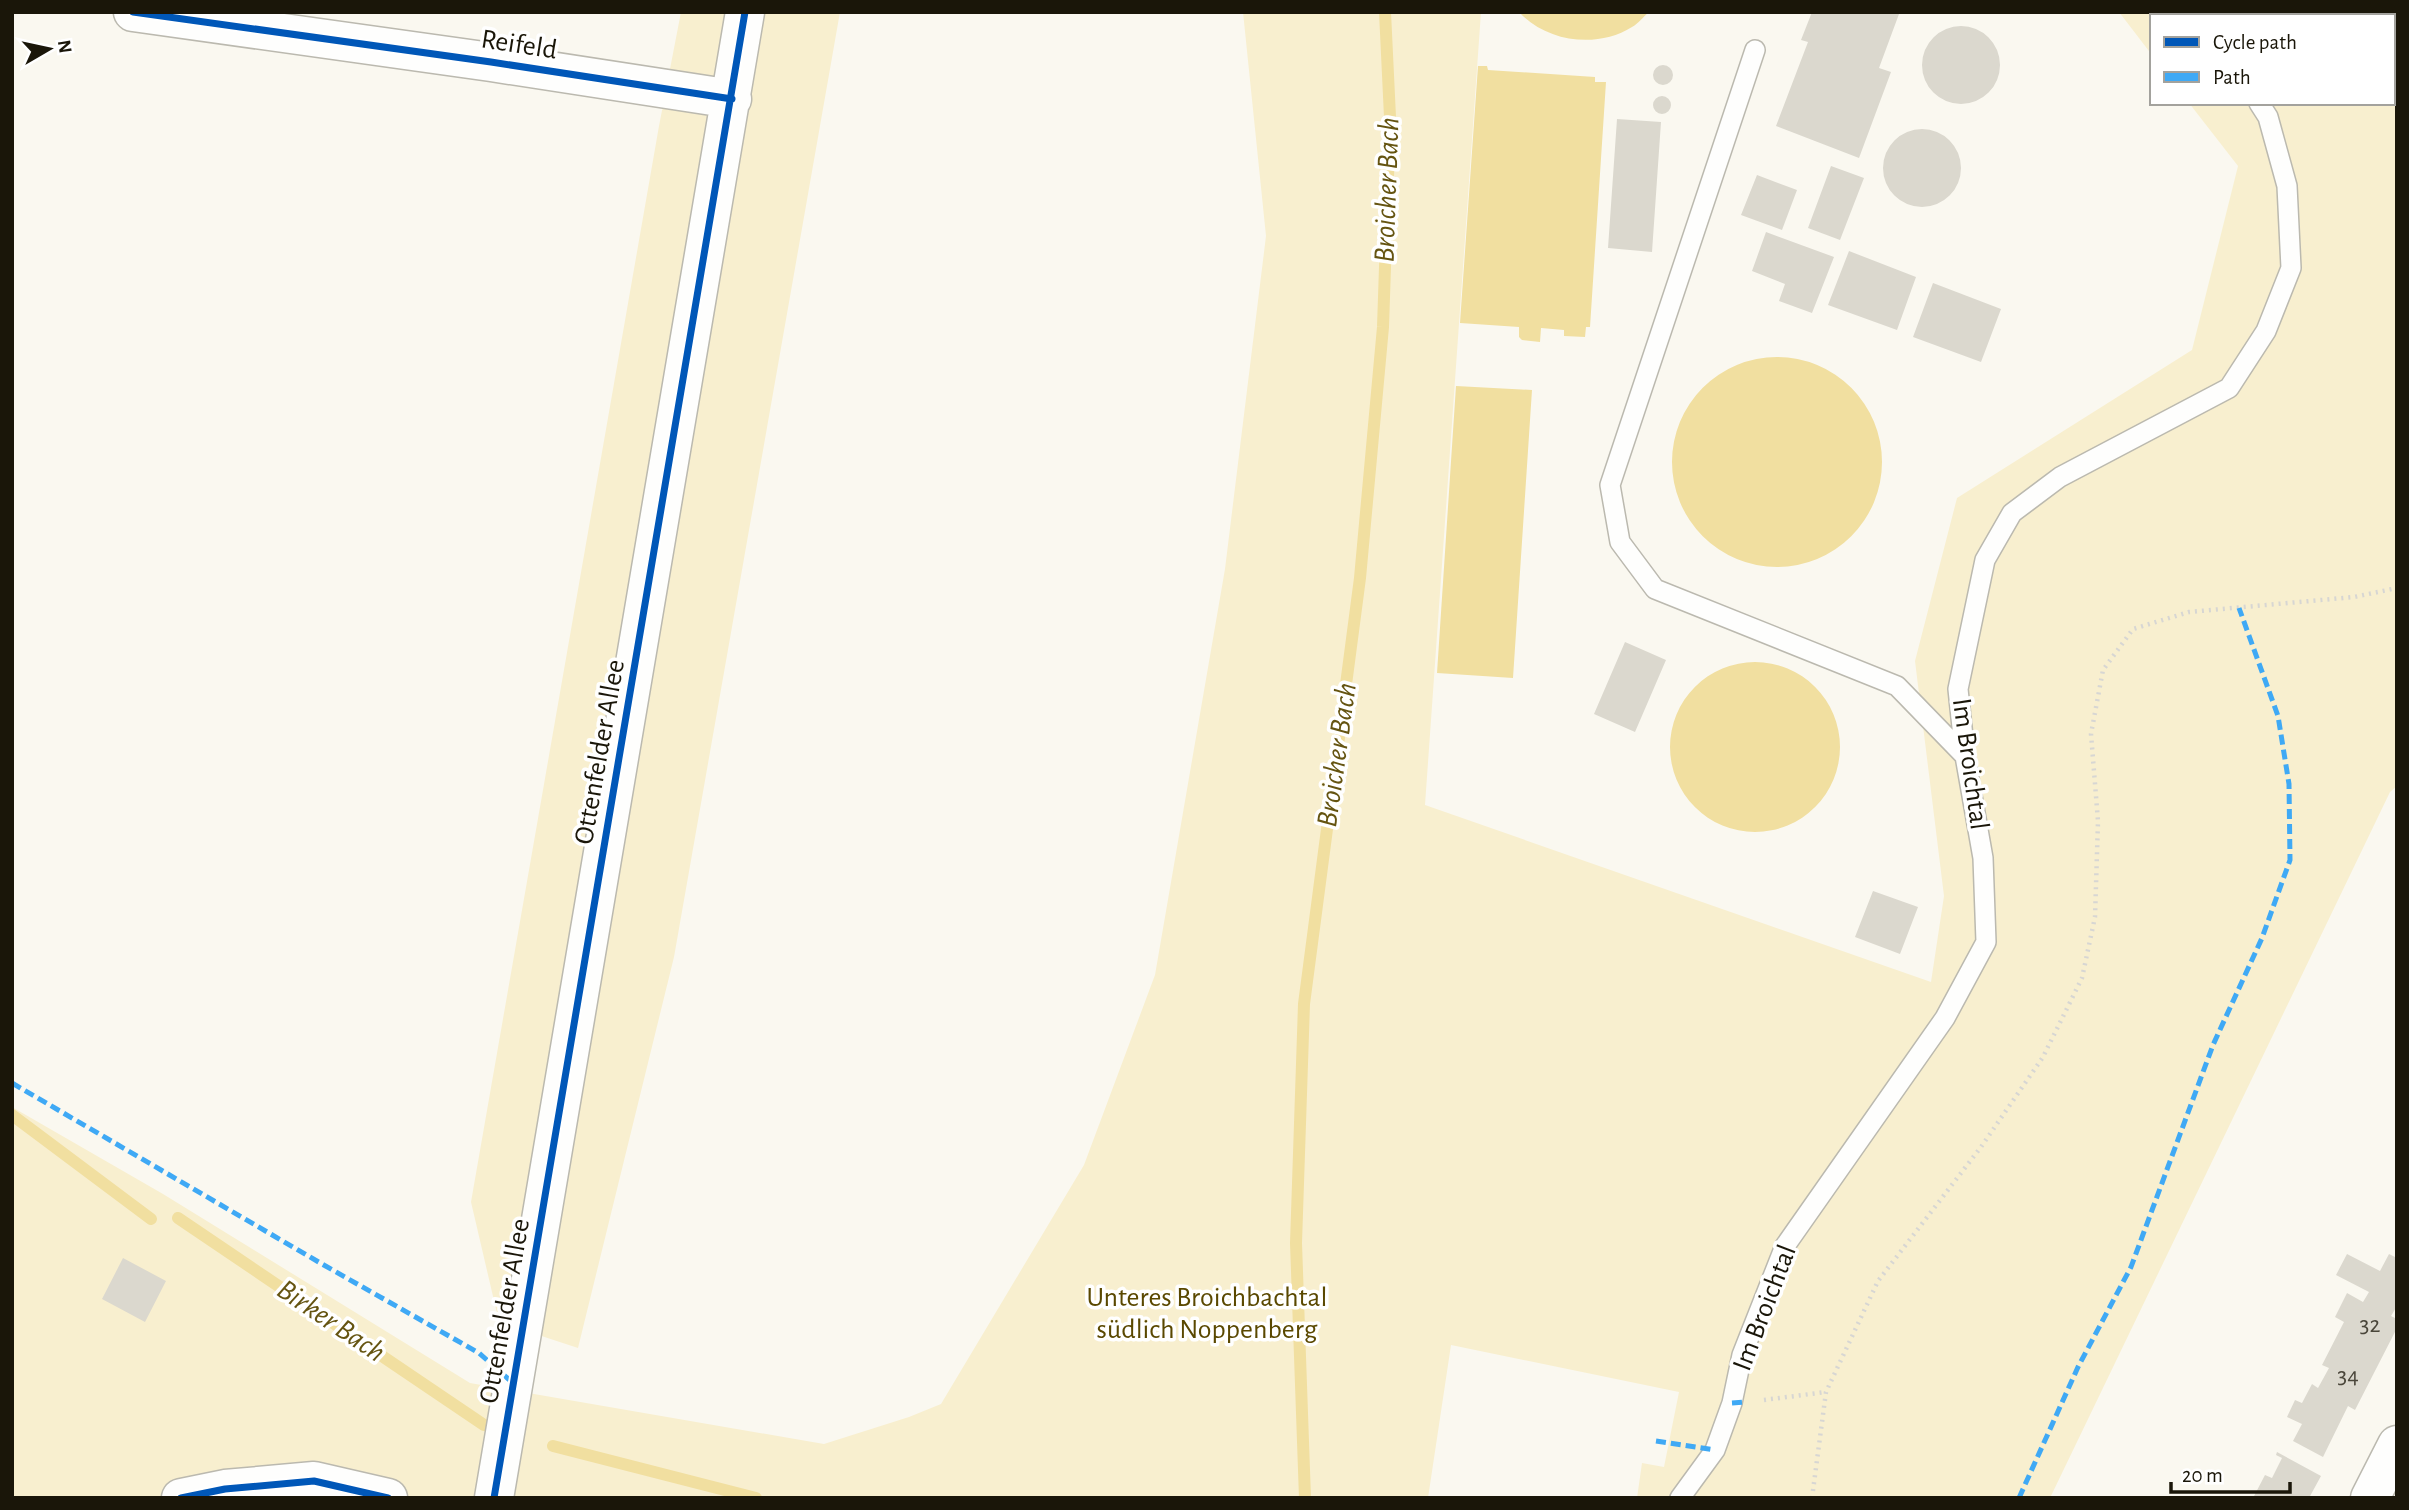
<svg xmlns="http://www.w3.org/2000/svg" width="2409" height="1510" font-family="'Alegreya Sans',sans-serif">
<rect width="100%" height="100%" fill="#faf8f0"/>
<!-- green -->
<path fill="#f8efcf" d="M681,12h159l-166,945 -96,391 -79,-26 -28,-120 188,-1076z
M1243,12h238l-56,793 506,177 13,-86 -29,-235 42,-163 235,-148 46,-184 -49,-63h204v-87h-241v39l-33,-43h278v774l-7,6 -340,706h-413l5,-35 22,4 15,-75 -228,-47 -23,153h-1416v-391l151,87 307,189 354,61 85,-27 32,-13 143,-239 71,-190 70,-406 41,-333z"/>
<!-- water -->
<path fill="#f1dfa0" d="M1519,12h130c-6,5 -11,12 -17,15 -35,22 -85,15 -113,-15z
M1478,66h9l1,4 107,7v5h11l-16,245h-4l-1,10 -21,-1v-6l-23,-2 -1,14 -18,-2 -3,-3v-10l-59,-4z
M1672 462a105 105 0 1 1 210 0a105 105 0 1 1-210 0Z
M1456,386l76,4 -19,288 -76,-5z
M1670 747a85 85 0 1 1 170 0a85 85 0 1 1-170 0Z"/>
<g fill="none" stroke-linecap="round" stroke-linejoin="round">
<!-- stream -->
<path stroke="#f1dfa0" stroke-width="12" d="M12,1115l139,104
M178,1218l306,207
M553,1446l203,52
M1305,1498l-9,-255 8,-239 56,-426 23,-251 7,-210 -5,-105"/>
</g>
<!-- building -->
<path fill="#dbd8ce" d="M1812,12h82l5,2 -20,54 12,4 -32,86 -83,-32 32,-84 -7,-2z
M1922 65a39 39 0 1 1 78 0a39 39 0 1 1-78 0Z
M1653 75a10 10 0 1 1 20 0a10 10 0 1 1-20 0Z
M1653 105a9 9 0 1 1 18 0a9 9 0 1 1-18 0Z
M1617,119l44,3 -9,130 -44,-4z
M1883 168a39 39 0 1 1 78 0a39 39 0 1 1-78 0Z
M1831,166l33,12 -24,62 -32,-12z
M1757,175l40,15 -15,40 -41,-15z
M1766,232l68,25 -22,56 -33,-12 6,-17 -33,-13z
M1849,251l67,26 -19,53 -69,-25z
M1933,283l68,26 -20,53 -68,-25z
M1625,642l41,18 -31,72 -41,-18z
M1873,891l45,16 -18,47 -45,-17z
M2347,1254l33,17 9,-17 8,4v48l-6,10 6,3v9l-42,82 -7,-4 -25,51 -30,-16 9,-17 -15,-7 8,-17 7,3 10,-19 6,4 11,-20 -7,-3 22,-43 -9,-5 12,-24 16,9 6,-10 -33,-17z
M123,1258l43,23 -21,41 -43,-23z
M2277,1452l44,24 -12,22h-56l12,-23 7,3 10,-20 -6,-3z"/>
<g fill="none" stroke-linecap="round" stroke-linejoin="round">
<!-- lane casing -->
<g stroke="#bbb9af" stroke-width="22">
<path id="lane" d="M2184,12l4,4
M1755,50l-145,435 10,57 35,47 242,97 68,70
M1680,1498l35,-48 17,-47 10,-48 43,-109 160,-228 41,-76 -3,-84 -18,-102 -7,-67 27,-129 27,-47 48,-36 169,-89 37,-57 25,-63 -4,-82 -19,-69 -9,-14"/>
</g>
<!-- street casing -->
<g stroke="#bbb9af" stroke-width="41">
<path id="street" d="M133,12l358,50 241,37
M181,1498l44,-9 89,-8 74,17
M494,1498l251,-1486
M2370,1498l27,-53"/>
</g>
<!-- path -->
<path stroke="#d7d6d3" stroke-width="4.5" stroke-dasharray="2 5" stroke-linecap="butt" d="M1764,1400l62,-8
M1812,1498l14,-106 52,-111 103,-134 62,-90 39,-79 13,-61 3,-96 -7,-87 12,-64 30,-41 56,-17 165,-15 43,-9"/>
<!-- lane -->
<use href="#lane" stroke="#fefefd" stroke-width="19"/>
<!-- street -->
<use href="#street" stroke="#fefefd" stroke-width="38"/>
<!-- quiet -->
<path stroke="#3fa9f5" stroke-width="5" stroke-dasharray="10 5" stroke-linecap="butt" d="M12,1083l310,181 157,89 35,31
M1732,1403l14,-1
M1656,1441l59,9
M2019,1498l59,-131 53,-100 82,-222 49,-107 28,-78 -1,-76 -11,-68 -39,-108"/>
<!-- cycleway casing -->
<g stroke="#fff" stroke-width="11">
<path id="cycleway" d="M133,12l358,50 241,37
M181,1498l44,-9 89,-8 74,17
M494,1498l251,-1486"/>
</g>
<!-- cycleway -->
<use href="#cycleway" stroke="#0057b8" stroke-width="7"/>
</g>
<g text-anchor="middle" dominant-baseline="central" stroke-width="7" stroke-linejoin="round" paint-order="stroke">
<!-- number labels -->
<g font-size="24" fill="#4a463a">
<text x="2370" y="1325">32</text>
<text x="2348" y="1376">34</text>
</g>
<!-- street labels -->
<g font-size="28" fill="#1a1609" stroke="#fff">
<text transform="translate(519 45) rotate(9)">Reifeld</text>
<text transform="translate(600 752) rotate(-80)">Ottenfelder Allee</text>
<text transform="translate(1970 764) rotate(82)">Im Broichtal</text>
<text transform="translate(1765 1308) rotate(-69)">Im Broichtal</text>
<text transform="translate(505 1311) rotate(-80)">Ottenfelder Allee</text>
</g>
<!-- park labels -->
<g font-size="28" fill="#5a4800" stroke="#fff">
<text x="1207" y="1298">Unteres Broichbachtal<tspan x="1207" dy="32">südlich Noppenberg</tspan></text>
</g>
<!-- water labels -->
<g font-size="30" font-style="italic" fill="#655411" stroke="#fff">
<text transform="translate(1387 190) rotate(-88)">Broicher Bach</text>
<text transform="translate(1337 755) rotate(-82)">Broicher Bach</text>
<text transform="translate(331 1321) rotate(34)">Birker Bach</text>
</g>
</g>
<!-- border -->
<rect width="2409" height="1510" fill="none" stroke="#1a1609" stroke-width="28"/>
<!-- legend -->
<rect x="2150" y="14" width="245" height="91" fill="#ffffff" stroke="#a3a29d" stroke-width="2"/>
<rect x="2164" y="37" width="35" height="10" fill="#0057b8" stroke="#a3a29d" stroke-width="2"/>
<text x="2213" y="49" font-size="21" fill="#1a1609">Cycle path</text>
<rect x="2164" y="72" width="35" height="10" fill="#3fa9f5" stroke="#a3a29d" stroke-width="2"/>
<text x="2213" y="84" font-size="21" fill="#1a1609">Path</text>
<!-- north arrow -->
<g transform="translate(49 49) rotate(81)" stroke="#ffffff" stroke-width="5" paint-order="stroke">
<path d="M0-5L12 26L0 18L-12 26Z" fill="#1a1609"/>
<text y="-10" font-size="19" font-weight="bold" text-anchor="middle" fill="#1a1609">N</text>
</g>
<!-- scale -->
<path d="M2171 1482v10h119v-10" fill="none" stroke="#1a1609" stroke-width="3.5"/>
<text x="2182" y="1482" font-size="21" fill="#1a1609" stroke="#ffffff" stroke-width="5" paint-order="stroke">20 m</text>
</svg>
